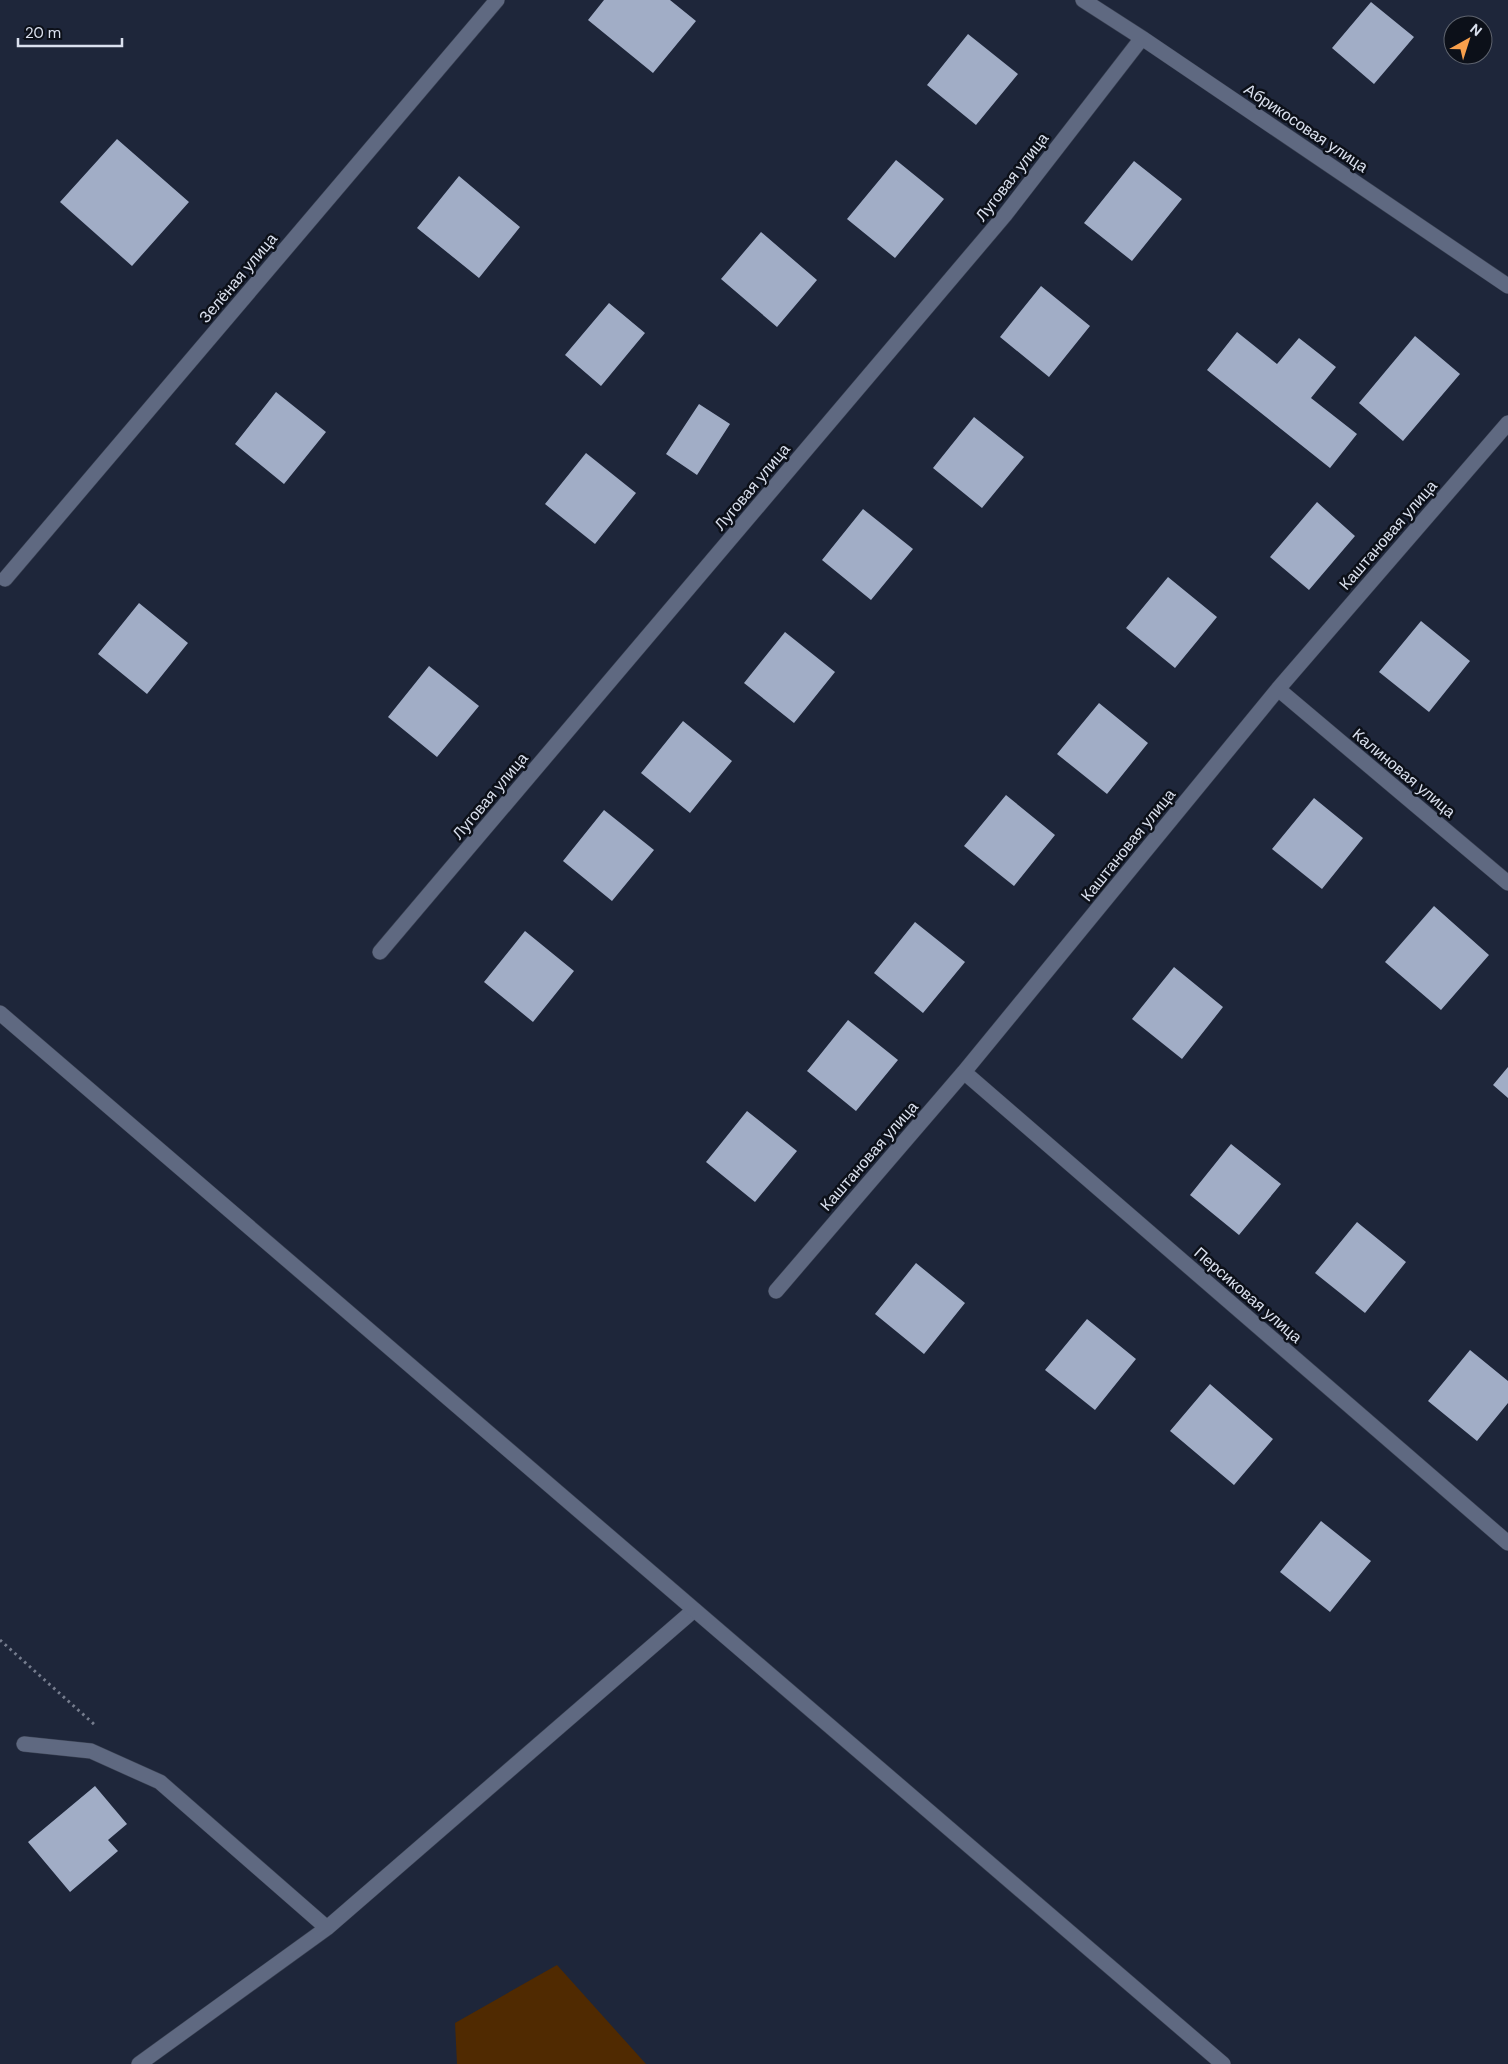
<svg xmlns="http://www.w3.org/2000/svg" width="1508" height="2064" font-family="'DM Sans',sans-serif">
<rect width="100%" height="100%" fill="#1e263a"/>
<!-- green -->
<path fill="#502a01" d="M557,1965l89,99h-189l-2,-41z"/>
<!-- building -->
<path fill="#a1adc6" d="M604,0h66l26,21 -43,52 -65,-53z
M1371,2l43,35 -40,47 -42,-36z
M968,34l50,40 -42,51 -49,-40z
M117,139l72,63 -57,64 -72,-64z
M896,160l48,39 -49,59 -48,-39z
M1134,161l48,38 -50,62 -48,-38z
M459,176l61,51 -41,51 -62,-50z
M761,232l56,48 -40,47 -56,-48z
M1041,286l49,40 -41,51 -49,-40z
M609,303l36,30 -44,53 -36,-31z
M1237,332l40,32 22,-26 37,29 -25,31 46,36 -27,34 -123,-98z
M1415,336l45,38 -57,67 -44,-38z
M276,392l50,40 -42,52 -49,-40z
M699,404l31,20 -33,51 -31,-21z
M974,417l50,40 -42,51 -49,-40z
M586,453l50,40 -41,51 -50,-40z
M1317,502l38,34 -46,54 -39,-33z
M863,509l50,40 -42,51 -49,-40z
M1168,577l49,40 -42,51 -49,-40z
M139,603l49,40 -41,51 -49,-40z
M1421,621l49,40 -41,51 -50,-40z
M785,632l50,40 -41,51 -50,-40z
M429,666l50,40 -42,51 -49,-40z
M1099,703l49,40 -41,51 -50,-40z
M683,721l49,40 -42,52 -49,-40z
M1006,795l49,40 -41,51 -50,-40z
M1314,798l49,40 -41,51 -50,-40z
M604,810l50,40 -42,51 -49,-40z
M1434,906l55,49 -48,55 -56,-48z
M915,922l50,40 -42,51 -49,-40z
M525,931l49,40 -41,51 -49,-40z
M1174,967l49,40 -41,52 -50,-40z
M848,1020l50,40 -42,51 -49,-40z
M1508,1067v31l-15,-13z
M747,1111l50,40 -42,51 -49,-40z
M1231,1144l50,40 -42,51 -49,-40z
M1357,1222l49,40 -41,51 -50,-40z
M916,1263l49,40 -41,51 -49,-40z
M1087,1319l49,40 -41,51 -50,-40z
M1470,1350l38,31v22l-31,38 -49,-40z
M1210,1384l63,55 -39,46 -64,-54z
M1321,1521l50,40 -41,51 -50,-40z
M95,1786l32,38 -19,16 10,11 -48,41 -42,-50z"/>
<g fill="none" stroke-linecap="round" stroke-linejoin="round">
<!-- service casing -->
<g stroke="#3a4152" stroke-width="16">
<path id="service" d="M1083,0l59,38 366,248
M5,579l492,-579
M1278,689l230,194
M380,952l625,-737 137,-177
M964,1072l544,471
M776,1291l188,-219 314,-383 230,-266
M24,1744l67,7 69,31 167,146
M139,2064l188,-136 367,-318"/>
</g>
<!-- secondary casing -->
<g stroke="#3a4152" stroke-width="16">
<path id="secondary" d="M0,1013l1223,1051"/>
</g>
<!-- path -->
<path stroke="#767d8e" stroke-width="3" stroke-dasharray="2.5 4" stroke-linecap="butt" d="M0,1640l95,85"/>
<!-- service -->
<use href="#service" stroke="#5f6981" stroke-width="15"/>
<!-- secondary -->
<use href="#secondary" stroke="#5f6981" stroke-width="15"/>
</g>
<g text-anchor="middle" dominant-baseline="central" stroke-width="5" stroke-linejoin="round" paint-order="stroke">
<!-- street labels -->
<g font-size="16" fill="#dae0ee" stroke="#0c1019">
<text transform="translate(1306 128) rotate(34)">Абрикосовая улица</text>
<text transform="translate(1012 177) rotate(-52)">Луговая улица</text>
<text transform="translate(238 278) rotate(-50)">Зелёная улица</text>
<text transform="translate(752 487) rotate(-50)">Луговая улица</text>
<text transform="translate(1388 535) rotate(-49)">Каштановая улица</text>
<text transform="translate(1404 773) rotate(40)">Калиновая улица</text>
<text transform="translate(490 796) rotate(-50)">Луговая улица</text>
<text transform="translate(1128 845) rotate(-51)">Каштановая улица</text>
<text transform="translate(869 1156) rotate(-49)">Каштановая улица</text>
<text transform="translate(1248 1295) rotate(41)">Персиковая улица</text>
</g>
</g>
<!-- north arrow -->
<g transform="translate(1468 40) rotate(39)"><circle r="24" fill="#0c1019" stroke="#5e636e"/>
<path d="M0-4L9 19L0 12L-9 19Z" fill="#f9a04c"/>
<text y="-8" font-size="14" font-weight="bold" text-anchor="middle" fill="#dae0ee">N</text>
</g>
<!-- scale -->
<path d="M18 38v8h104v-8" fill="none" stroke="#dae0ee" stroke-width="2.5"/>
<text x="25" y="38" font-size="15" fill="#dae0ee" stroke="#0c1019" stroke-width="4" paint-order="stroke">20 m</text>
</svg>
